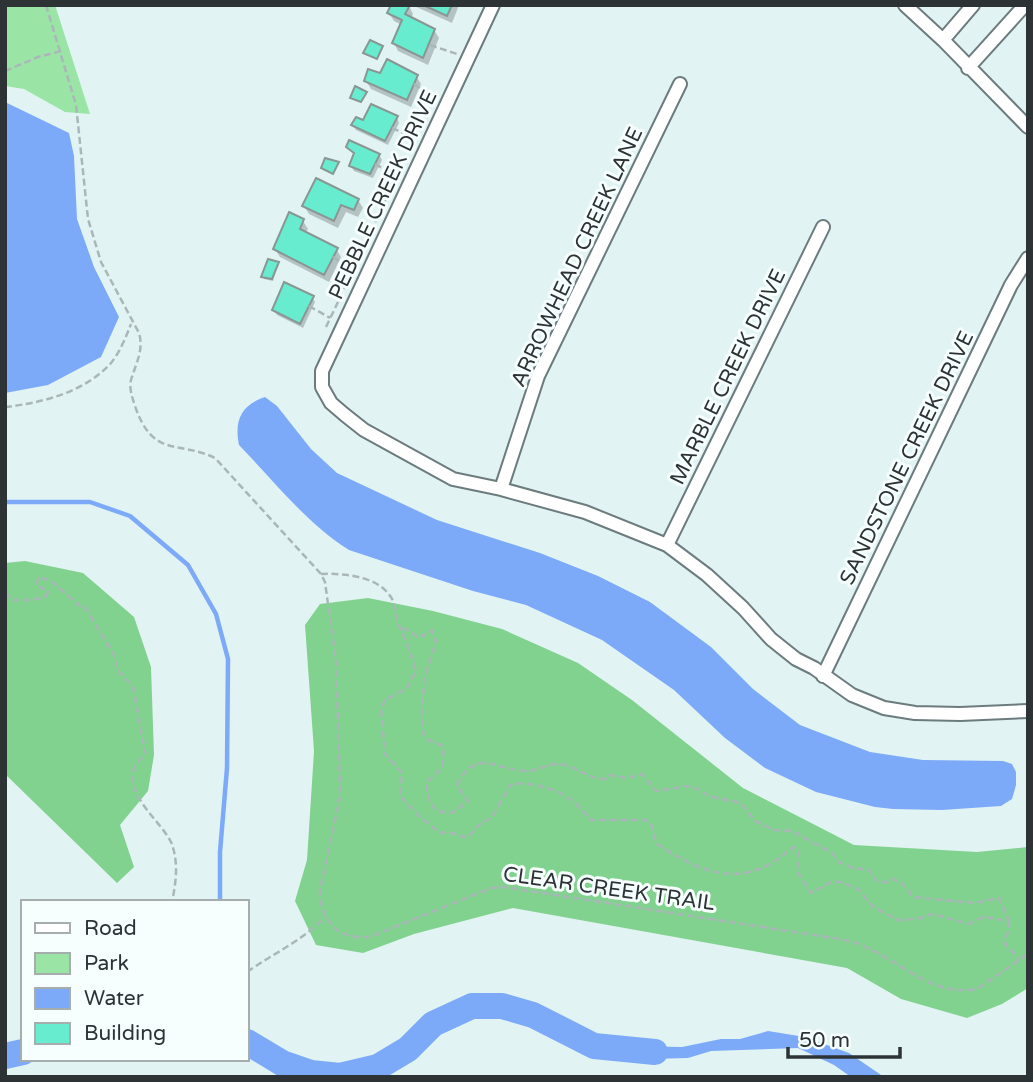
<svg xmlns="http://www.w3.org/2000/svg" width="1033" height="1082" font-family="'Varela Round',sans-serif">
<rect width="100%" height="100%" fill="#e2f3f4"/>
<!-- green -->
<path fill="#9ae5a6" d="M5,5h50l35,109 -25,-2 -41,-23 -19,-3z"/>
<!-- forest -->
<path fill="#81d28f" d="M25,561l58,12 51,44 17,50 3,88 -6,36 -28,34 14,42 -17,16 -112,-109v-211z
M368,598l65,13 69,18 76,34 54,37 111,88 111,57 123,7 51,-5v141l-26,16 -35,14 -66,-19 -54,-31 -334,-60 -99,26 -51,19 -47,-8 -21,-44 12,-41 7,-109 -9,-126 15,-21z"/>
<!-- water -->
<path fill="#7caaf8" d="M5,102l64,31 5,23 3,63 17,48 25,50 -18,40 -53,28 -43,8z
M265,397l12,9 34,43 26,24 100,47 103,33 58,23 52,26 61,45 42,42 47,36 70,27 53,8 80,1 9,3 4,8v13l-4,14 -11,7 -59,4 -49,-1 -18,-2 -59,-15 -51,-24 -40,-30 -51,-48 -72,-50 -76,-35 -53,-14 -124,-41c-43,-27 -75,-69 -110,-105 -5,-24 2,-40 26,-48z
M768,1031l37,6 44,16 35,24h-33l-17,-12 -36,-17 -87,3 -23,7 -38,1 -30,-4 2,-9 60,1 39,-8h19z"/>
<!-- shadow -->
<path fill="#0003" d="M412,5h47l-7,18z
M409,6l4,8 -2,5 23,11 5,8 -11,27 -30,-14 -4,-8 8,-18 -8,-4 -5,-8z
M381,76h35l5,8 -10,23 -40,-18 -5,-8z
M397,118l2,5 -11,22 -32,-15 -3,-5z
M347,147l32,8 3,5 -9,18 -19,-7 -3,-5 4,-11z
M358,200l5,8 -5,9 -12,-5 -8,16 -29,-14 -5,-8z
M303,221l5,8 -3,5 31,15 5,8 -12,25 -49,-25 -5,-8z
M278,264l-5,17 -9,-2 -1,-2z
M312,297l3,5 -12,26 -26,-13 -3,-5z"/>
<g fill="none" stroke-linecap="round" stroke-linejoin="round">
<!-- stream -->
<path stroke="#7caaf8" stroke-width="4.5" d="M5,502h85l40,14 58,49 28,49 12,45 -1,109 -7,84v50"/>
<!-- river -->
<path stroke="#7caaf8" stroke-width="26" d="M247,1042l35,21 29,10 29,3 38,-9 30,-18 25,-25 39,-18h30l31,9 61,31 61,6
M5,1056l18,-4"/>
</g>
<!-- building -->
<path fill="#68eccf" stroke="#889793" stroke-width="2" d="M391,5h19l-5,9 30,15 -12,29 -31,-15 10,-23 -15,-7z
M423,5h29l-5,11z
M370,40l13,6 -6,13 -14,-6z
M387,59l31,16 -11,25 -43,-19 4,-12 12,4z
M355,86l12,6 -6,10 -11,-4z
M371,104l27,12 -13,25 -34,-16 5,-8 7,3z
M349,140l31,14 -10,20 -21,-8 5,-13 -8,-6z
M325,158l14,4 -6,12 -12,-6z
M316,178l43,21 -5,11 -13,-5 -7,16 -32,-15z
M289,212l15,7 -4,10 38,19 -14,27 -51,-26z
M268,259l11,3 -7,17 -11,-2z
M284,282l30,14 -14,28 -28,-14z"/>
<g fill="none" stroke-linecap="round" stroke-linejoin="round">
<!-- minor casing -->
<g stroke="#6c7b7d" stroke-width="16">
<path id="minor" d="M493,5l-171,366v16l9,16 14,12 19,15 89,49 48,10 84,23 82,33 40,30 36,33 28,31 25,20 18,9 38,27 32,13 31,5 45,1 68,-3
M905,5l38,35 85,87
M943,40l30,-35
M968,68l57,-63
M501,489l37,-113 142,-292
M667,545l156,-318
M823,676l188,-391 17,-27"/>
</g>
<!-- path -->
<path stroke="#aab7b8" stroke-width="2.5" stroke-dasharray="7 3.5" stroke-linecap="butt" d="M46,5l30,100 12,114 13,43 38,71c5,17 -3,30 -8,47 -2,8 1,17 4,26 18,53 43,34 80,52l106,116 4,8 11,80 4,122v13l-20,93c0,32 20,52 52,46l119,-48 13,-1 336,52c7,2 15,3 21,6 40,16 70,52 116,44l51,-35
M430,45l27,9
M5,71l33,-14 23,-6
M414,84l20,14
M392,128l22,10
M375,164l20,11
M333,257l21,13
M344,289l59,-127
M309,306l21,12
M326,327l12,-25
M5,407c37,-4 80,-15 106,-44 9,-11 15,-26 20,-39
M321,574c24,-1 62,2 73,29 2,6 1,15 4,21 8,15 13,30 18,47l-10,18 -21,11 -4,10 4,44 17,19 -2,23 19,20 21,17 8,-1 19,6 12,-13 14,-9 17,-31c16,-5 47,4 60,14 8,6 14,14 21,21h55l6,6 4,17c48,33 90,47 137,4l6,4 -1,22 13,20 20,-11h10l17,7 15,18 25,13 19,-1 15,-5 37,10 14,-7 26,4 -10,-23 -25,5 -61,-6 -12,-15 -9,-3 -4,3h-11l-9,-13h-13l-16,-7 -7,-9 -40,-22 -18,-1 -19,-9 -14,-18 -33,-7 -7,-6 -13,-4 -32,5 -14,-17 -15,4 -17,-3 -3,4c-19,1 -30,-13 -47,-15 -11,-1 -21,6 -32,7 -31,0 -52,-25 -71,14l11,16 -16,12 -15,-2 -8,-10 -3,-19c17,-13 18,-14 17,-36l-15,-6 -5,-7 -1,-25 3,-32 11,-34 -4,-12 -13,8 -13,-9h-4
M5,593l8,7h19l14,-4 2,-4 -12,-8 3,-7 12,4 29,25 5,1 31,51 1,12 16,17 12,66c-3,4 -8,9 -10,13 -12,28 25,54 36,76 8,20 5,40 1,60
M1009,921v9l-5,11c3,9 12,11 15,20
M247,972c27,-19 55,-31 78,-55"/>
<!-- minor -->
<use href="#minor" stroke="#fff" stroke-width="12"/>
</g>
<g text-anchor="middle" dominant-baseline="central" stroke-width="6" stroke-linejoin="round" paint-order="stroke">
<!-- street labels -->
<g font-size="21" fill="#2d3334" stroke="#f7fefe">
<text transform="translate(383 195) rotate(-65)">PEBBLE CREEK DRIVE</text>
<text transform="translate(577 257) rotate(-65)">ARROWHEAD CREEK LANE</text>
<text transform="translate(728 377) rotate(-64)">MARBLE CREEK DRIVE</text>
<text transform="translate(907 458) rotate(-64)">SANDSTONE CREEK DRIVE</text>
<text transform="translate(609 889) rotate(8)">CLEAR CREEK TRAIL</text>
</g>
</g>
<!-- border -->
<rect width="1033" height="1082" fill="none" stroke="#2d3334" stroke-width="14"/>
<!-- legend -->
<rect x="21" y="900" width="228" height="161" fill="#f7fefe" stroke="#a6adad" stroke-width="2"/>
<rect x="35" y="923" width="35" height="10" fill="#ffffff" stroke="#a6adad" stroke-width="2"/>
<text x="84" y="935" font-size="21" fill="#2d3334">Road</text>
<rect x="35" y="953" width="35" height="21" fill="#9ae5a6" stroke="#a6adad" stroke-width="2"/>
<text x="84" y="970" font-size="21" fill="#2d3334">Park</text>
<rect x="35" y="988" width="35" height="21" fill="#7caaf8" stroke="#a6adad" stroke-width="2"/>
<text x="84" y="1005" font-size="21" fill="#2d3334">Water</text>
<rect x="35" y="1023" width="35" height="21" fill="#68eccf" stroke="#a6adad" stroke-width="2"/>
<text x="84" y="1040" font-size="21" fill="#2d3334">Building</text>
<!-- scale -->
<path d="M788 1047v10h112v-10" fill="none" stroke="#2d3334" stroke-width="3.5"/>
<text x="799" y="1047" font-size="21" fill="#2d3334" stroke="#f7fefe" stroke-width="5" paint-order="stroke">50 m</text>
</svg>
